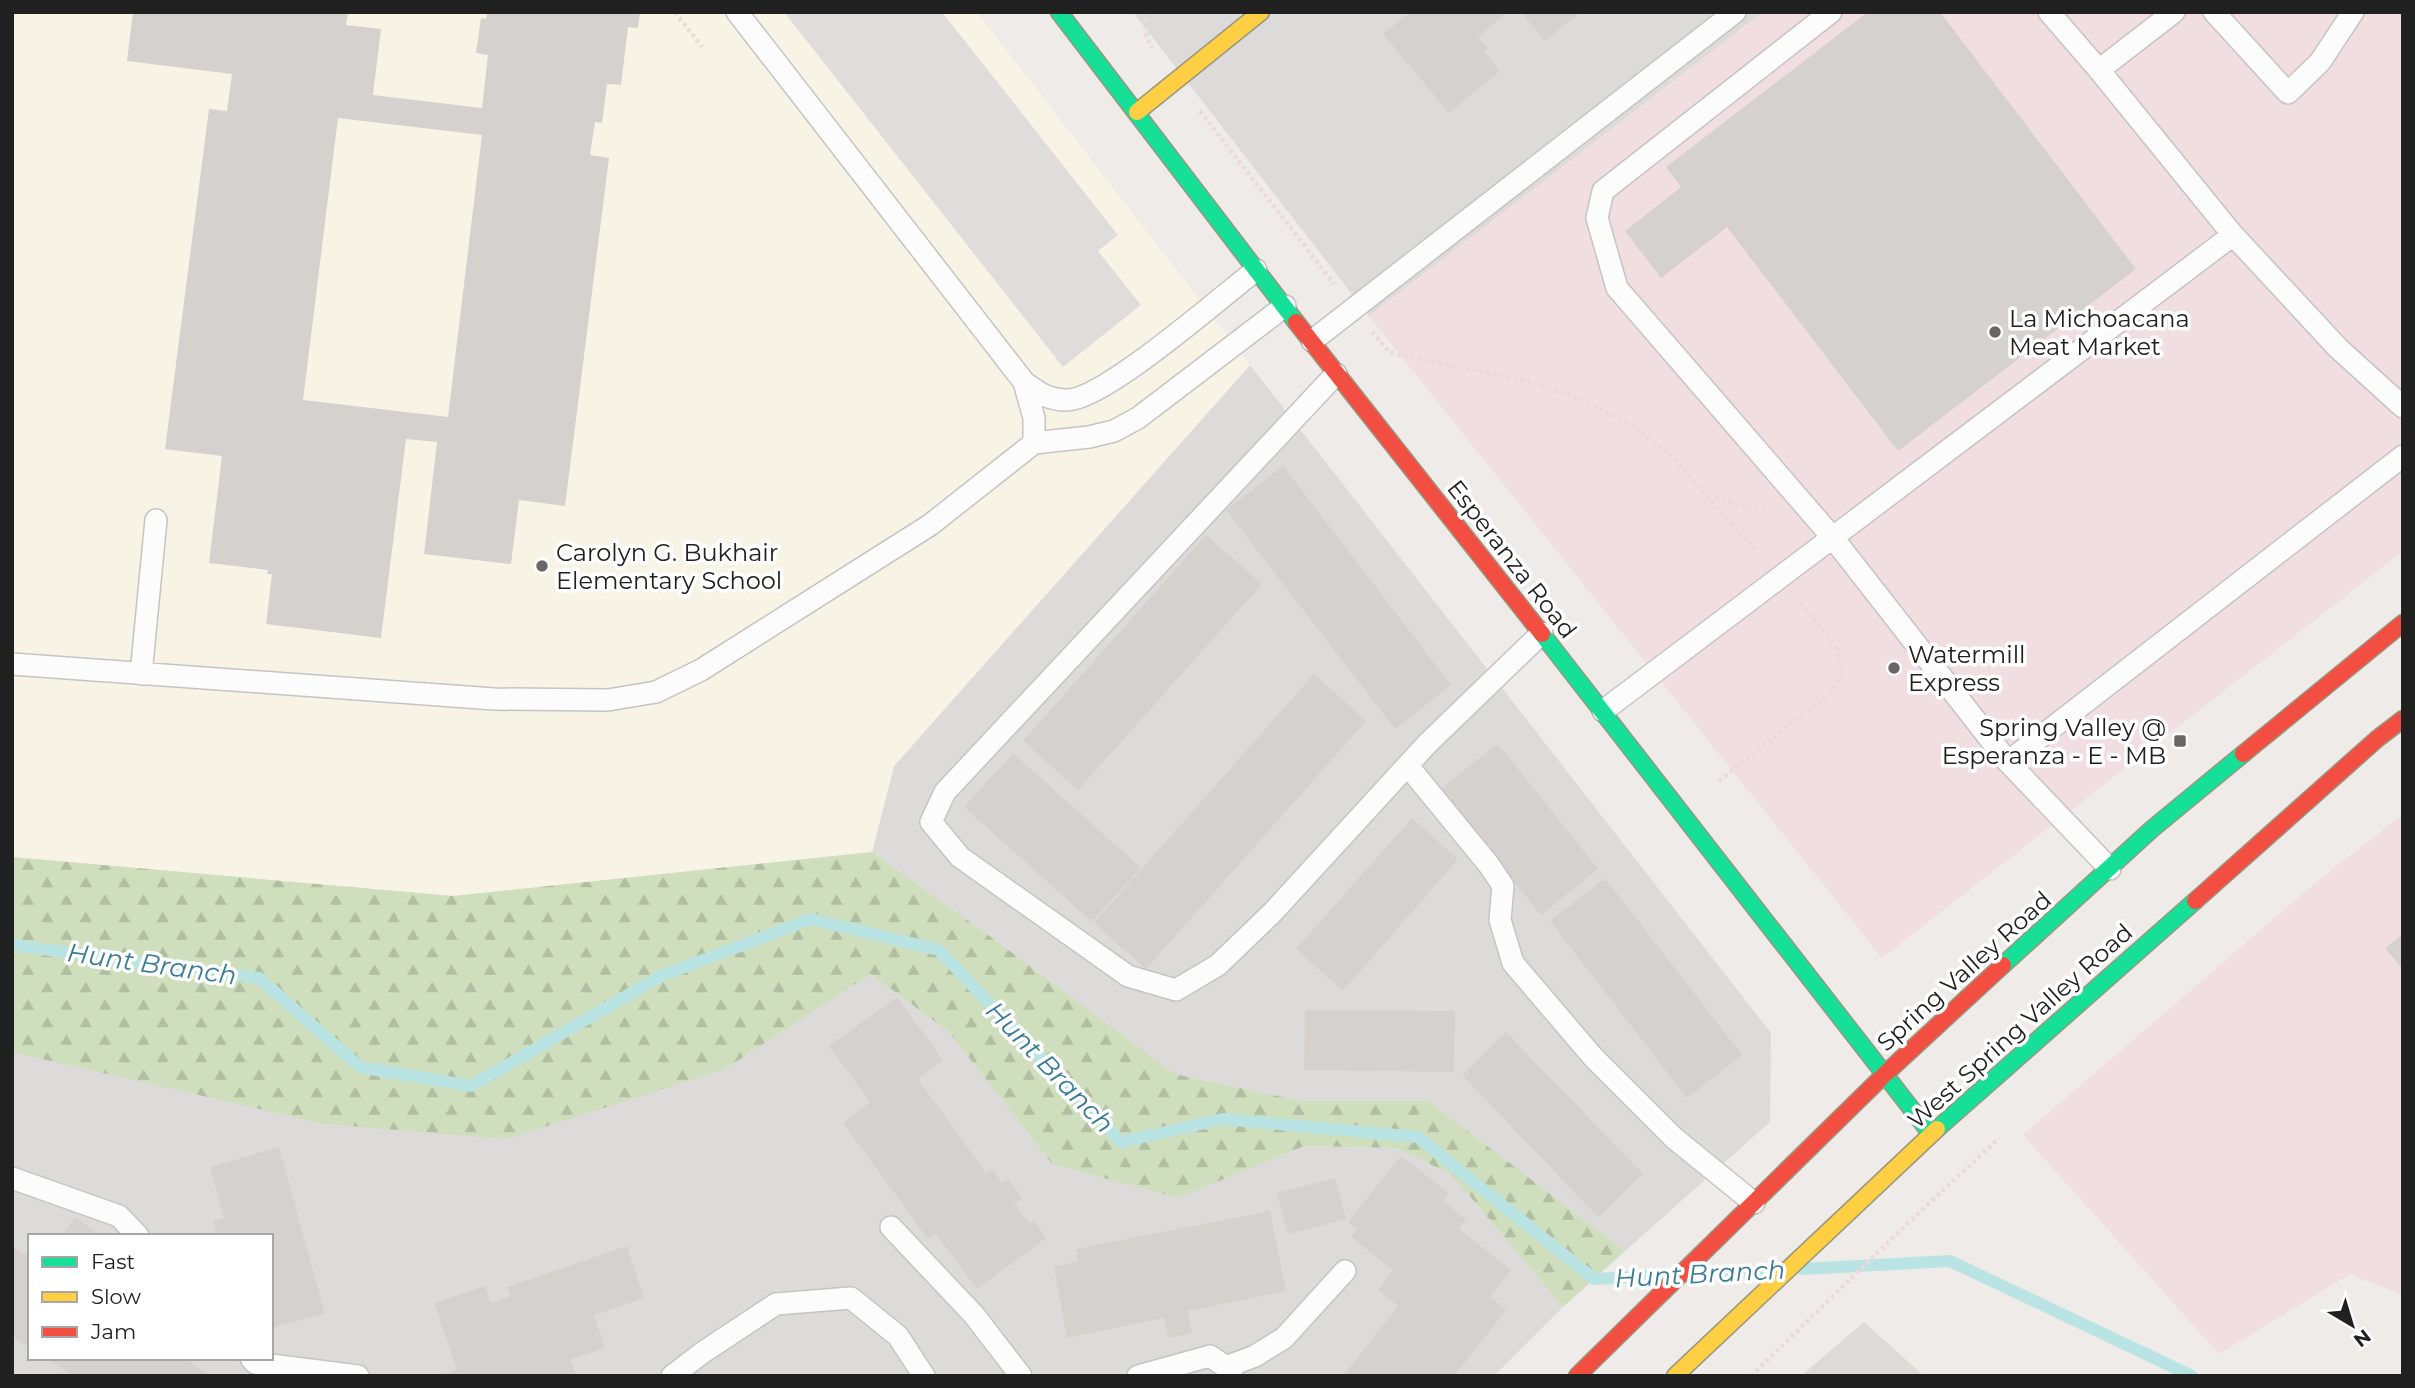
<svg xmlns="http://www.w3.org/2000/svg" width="2415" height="1388" font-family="Montserrat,sans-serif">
<defs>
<pattern id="forest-firs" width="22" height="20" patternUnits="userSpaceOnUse" patternTransform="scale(1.75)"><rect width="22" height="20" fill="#cfdebc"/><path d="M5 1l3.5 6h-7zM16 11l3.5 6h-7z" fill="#b1bea1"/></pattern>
</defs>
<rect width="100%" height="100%" fill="#eeebe9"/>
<!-- residential -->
<path fill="#dddbda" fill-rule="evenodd" d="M1133,12h630l-394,304z
M1250,365l521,668 -1,89 -145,129 -197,-150h-127l-126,-27 -191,-142 -112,-80 22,-86z
M871,974l78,58 103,132 126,34 126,-52 93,2 55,27 111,132 -69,69h-1482v-324l58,12 655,5zM30,1236h241v122h-241z
M1864,1322l60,54h-123z"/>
<!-- commercial -->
<path fill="#f1dee0" d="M1763,12h640v539l-521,407 -513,-642z
M2403,814v481l-53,-21 -131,80 -196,-219 290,-250z"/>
<!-- education -->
<path fill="#f7f3e5" d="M12,12h965l273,353 -356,401 -22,86 -419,44 -441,-39z"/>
<!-- forest -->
<path fill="url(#forest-firs)" d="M872,852l112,80 191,142 126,27h127l197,150 -62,56 -111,-132 -55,-27 -93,-2 -126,52 -126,-34 -103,-132 -78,-58 -146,95 -218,70 -183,-15 -312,-72v-195l441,39z"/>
<!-- parking -->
<path fill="#dedddc" d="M784,12h158l176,223 -20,16 43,54 -78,62z"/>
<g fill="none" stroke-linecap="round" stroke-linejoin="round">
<!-- stream -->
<path stroke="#bae4e4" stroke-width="12" d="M12,945l247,33 101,89 111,19 190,-110 150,-57 128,31 182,192 102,-23 195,18 176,142 74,-4
M1802,1269l148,-8 242,115
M1694,1274l79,-4"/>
</g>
<!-- building -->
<path fill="#d5d1cf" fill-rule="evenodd" d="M133,12h215l-2,13 35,4 -8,66 109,13 6,-53 -12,-2 5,-35 5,1 1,-7h153l-2,16 -10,-1 -7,58 -14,-1 -5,39 -7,-1 -5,33 19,3 -44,348 -46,-6 -8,64 -87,-10 13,-112 -31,-3 -25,199 -115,-14 6,-50h-5l1,-4 -59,-7 13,-107 -57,-7 44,-340 18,2 5,-37 -105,-13zM338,118l144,17 -34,282 -145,-17z
M1410,12h97l-29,25 10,11 -4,3 16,20 -51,42 -66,-79z
M1521,12h60l-36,29z
M1868,12h72l196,257 -238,182 -171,-224 -66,51 -36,-47 56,-44 -15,-20z
M1283,466l168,219 -56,44 -169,-219z
M1206,535l56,49 -184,206 -55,-49z
M1314,674l52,47 -220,248 -52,-46z
M1498,744l100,125 -57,46 -101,-126z
M1013,753l128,115 -49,54 -128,-115z
M1412,818l46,41 -115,132 -47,-42z
M1605,878l137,177 -55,43 -137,-177z
M2403,934v35l-18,-21z
M897,997l46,63 -25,19 68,94 6,-5 10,15 6,-4 14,19 -8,5 16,21 4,-3 12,17 -69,51 -41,-55 -8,5 -85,-116 27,-21 -41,-56z
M1305,1010l150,1 -1,61 -150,-2z
M1506,1032l137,142 -45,43 -136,-142z
M279,1147l46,167 -54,14v-92h-54l-4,-15 11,-3 -14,-51z
M1401,1156l48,37 -6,8 23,18 -7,10 52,41 -21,27 16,13 -52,66h-111l55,-70 -20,-16 15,-20 -42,-33 6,-8 -9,-7z
M1335,1178l11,41 -58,15 -11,-41z
M1270,1211l16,80 -98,20 4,22 -24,5 -4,-20 -97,20 -13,-71 24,-6 -2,-12z
M75,1217l26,19h-40z
M12,1246l18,11v91l-18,-12z
M627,1246l17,52 -50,17 11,33 -35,12 5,13 -8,3h-120l-1,-2 11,-5 -23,-66 51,-17 6,17 20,-7 -4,-9z
M46,1358h138l27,18h-138z"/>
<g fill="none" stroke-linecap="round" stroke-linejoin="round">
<!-- lane casing -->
<g stroke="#c5c4c3" stroke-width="24">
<path id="lane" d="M737,12l287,370c15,11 24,18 43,18 37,0 154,-103 189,-130
M1831,12l-228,179 -6,27 20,70 216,250 175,224
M2049,12l50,58
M2174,12l-75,58 134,165 105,113 65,59
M2214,12l74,81 32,-31 33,-50
M1312,341l423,-329
M1336,374l-391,418 -14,30 29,35 168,119 48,14 42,-25 55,-53 154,-168 115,-111
M1024,382l10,36v25
M12,664l482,35 114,1 48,-8 45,-22 229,-145 104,-82 55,-6 25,-6 24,-13 147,-112
M141,674l15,-154
M1603,711l630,-476
M1408,766l81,99 14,21 -3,34 13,43 80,94 81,81 80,65
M2110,869l-102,-107 395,-306
M12,1178l107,38 19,20
M891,1227l83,88 47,61
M251,1358l4,5 103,13
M1226,1367l29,-11 29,-18 61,-67
M672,1376l30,-23 74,-49 75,-6 47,38 26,40
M1138,1376l72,-20 16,11 6,9"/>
</g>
<!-- fast casing -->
<g stroke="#9a967f" stroke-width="19">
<path id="fast" d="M1059,12l237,310
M1542,634l389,500
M2003,965l149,-136 91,-75
M1937,1129l258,-228"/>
</g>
<!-- slow casing -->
<g stroke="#9a967f" stroke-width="19">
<path id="slow" d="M1137,112l124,-100
M1675,1376l262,-247"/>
</g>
<!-- jam casing -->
<g stroke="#9a967f" stroke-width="19">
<path id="jam" d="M1296,322l246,312
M2243,754l160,-131
M2195,901l182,-162 26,-20
M1577,1376l308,-302 118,-109"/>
</g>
<!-- path -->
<path stroke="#ecd9db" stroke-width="4.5" stroke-dasharray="3.5 3.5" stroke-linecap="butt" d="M675,12l27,35
M1147,12c-3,10 -1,28 5,36
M1200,111l134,173
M1372,332l18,21 138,28 54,19 49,24 43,35 85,95
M1708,495l39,12 20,3
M1719,781l112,-89 11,-19 -5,-24 -38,-48
M1751,1376l157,-153 91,-85"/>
<!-- lane -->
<use href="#lane" stroke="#fcfcfc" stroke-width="21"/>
<!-- fast -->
<use href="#fast" stroke="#16e098" stroke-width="16"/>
<!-- slow -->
<use href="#slow" stroke="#ffcf43" stroke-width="16"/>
<!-- jam -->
<use href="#jam" stroke="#f24e42" stroke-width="16"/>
</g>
<!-- markers -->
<g fill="#686766" stroke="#fff" stroke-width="2.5">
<circle cx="1995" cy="332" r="7"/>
<circle cx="542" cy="566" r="7"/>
<circle cx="1894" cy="668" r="7"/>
<rect x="2173" y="734" width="14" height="14" rx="3.5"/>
</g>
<g text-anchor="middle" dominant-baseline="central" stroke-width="7" stroke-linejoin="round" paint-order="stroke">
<!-- poi labels -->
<g font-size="24" fill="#202020" stroke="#fff" text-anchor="start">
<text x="2009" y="318">La Michoacana<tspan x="2009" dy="28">Meat Market</tspan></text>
<text x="556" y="552">Carolyn G. Bukhair<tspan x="556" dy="28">Elementary School</tspan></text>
<text x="1908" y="654">Watermill<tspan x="1908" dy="28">Express</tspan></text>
<text x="2166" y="727" text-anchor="end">Spring Valley @<tspan x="2166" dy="28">Esperanza - E - MB</tspan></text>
</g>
<!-- street labels -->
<g font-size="24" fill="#202020" stroke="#fff">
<text transform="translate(1512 559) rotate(52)">Esperanza Road</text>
<text transform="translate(1964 971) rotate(-42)">Spring Valley Road</text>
<text transform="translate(2020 1026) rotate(-42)">West Spring Valley Road</text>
</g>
<!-- water labels -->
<g font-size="26" font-style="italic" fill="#397b97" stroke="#fff">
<text transform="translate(152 964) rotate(8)">Hunt Branch</text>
<text transform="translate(1050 1067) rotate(46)">Hunt Branch</text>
<text transform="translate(1700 1274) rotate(-3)">Hunt Branch</text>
</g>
</g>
<!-- border -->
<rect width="2415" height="1388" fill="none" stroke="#202020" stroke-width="28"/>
<!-- legend -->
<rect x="28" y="1234" width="245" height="126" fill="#ffffff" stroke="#a6a6a6" stroke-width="2"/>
<rect x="42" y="1257" width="35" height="10" fill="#16e098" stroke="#a6a6a6" stroke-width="2"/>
<text x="91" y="1269" font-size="21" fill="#202020">Fast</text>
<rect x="42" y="1292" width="35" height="10" fill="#ffcf43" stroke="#a6a6a6" stroke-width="2"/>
<text x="91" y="1304" font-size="21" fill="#202020">Slow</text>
<rect x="42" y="1327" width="35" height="10" fill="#f24e42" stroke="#a6a6a6" stroke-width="2"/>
<text x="91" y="1339" font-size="21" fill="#202020">Jam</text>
<!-- north arrow -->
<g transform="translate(2352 1325) rotate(142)" stroke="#ffffff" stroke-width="5" paint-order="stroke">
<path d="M0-5L12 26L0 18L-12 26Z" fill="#202020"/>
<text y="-10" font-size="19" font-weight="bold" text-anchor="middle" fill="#202020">N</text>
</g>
</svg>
